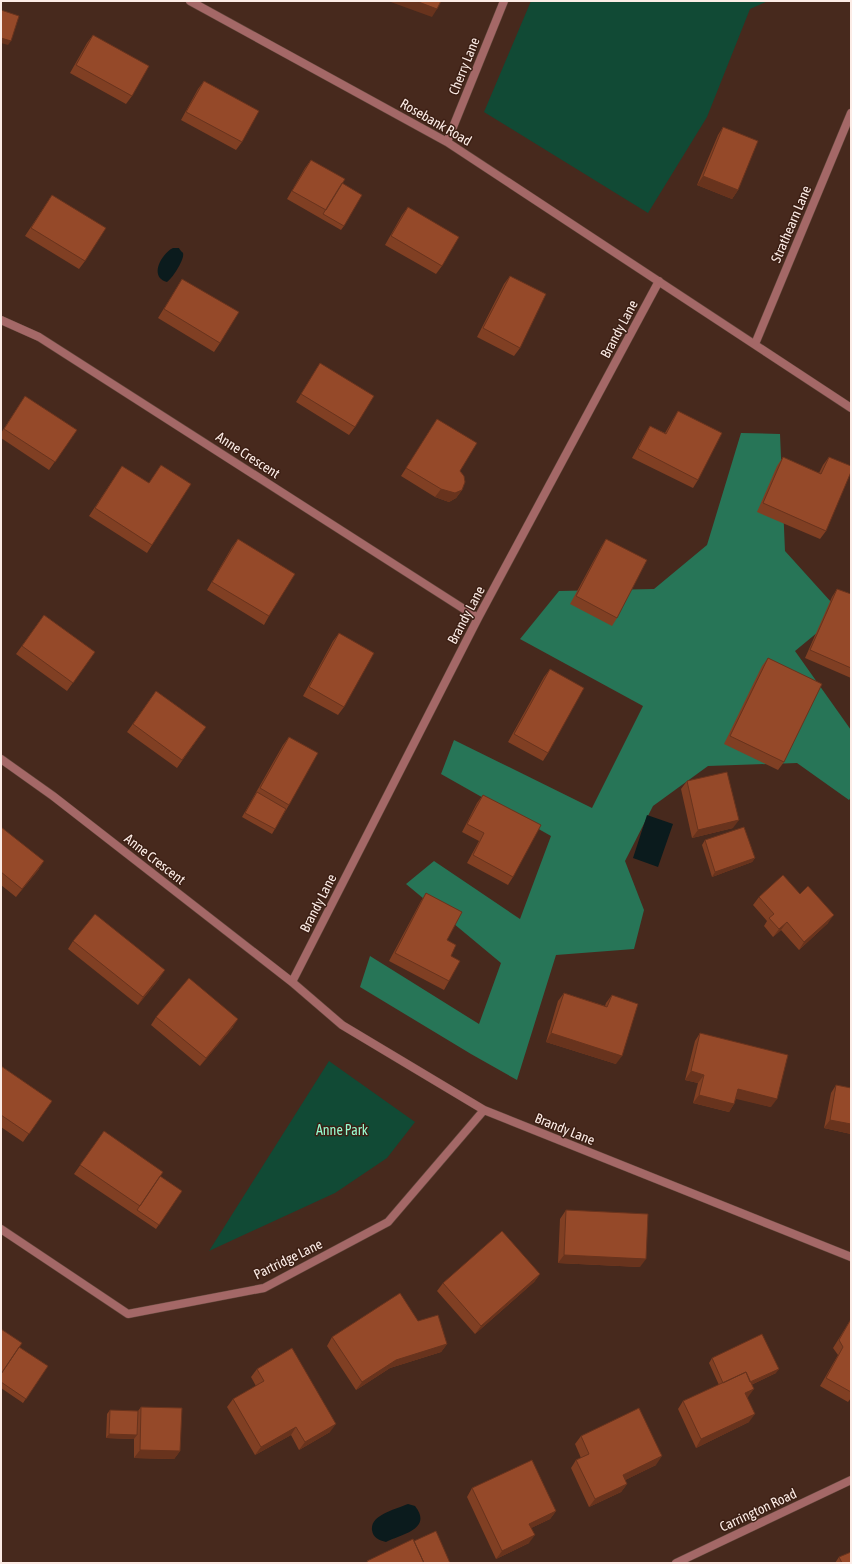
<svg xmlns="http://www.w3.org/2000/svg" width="852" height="1564" font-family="'Asap Condensed',sans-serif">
<rect width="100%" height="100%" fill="#47291d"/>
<!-- green -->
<path fill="#114a35" d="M531,1h237l-18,8 -43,108 -59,96 -164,-101z
M329,1061l86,61 -28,36 -52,35 -126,58z"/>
<!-- forest -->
<path fill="#277557" d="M741,433l39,1 5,117 56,62 -46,38 56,79v67l-2,3 -52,-37 -89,3 -55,40 -28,55 19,49 -10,39 -78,6 -39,125 -46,-26 -111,-67 10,-31 109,68 22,-61 -95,-79 28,-23 86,58 31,-83 -110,-62 13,-34 138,68 51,-102 -123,-67 39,-48 95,-2 53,-44z"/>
<!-- water -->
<path fill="#0b1b1d" d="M173,248h6c0,1 4,5 4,5 2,6 -11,26 -16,29 -19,-5 -5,-29 6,-34z
M647,815l26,9 -15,43 -25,-9z
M408,1504l7,2c18,23 -13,28 -29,36 -7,-2 -13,-4 -14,-12 -2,-15 24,-21 36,-26z"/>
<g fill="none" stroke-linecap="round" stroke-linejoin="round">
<!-- minor casing -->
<g stroke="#64483d" stroke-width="9">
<path id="minor" d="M190,1l257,141 404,266
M447,142l57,-141
M659,281l-181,337 -186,364 50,43 142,85 367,147
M1,320l38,17 439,281
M755,344l96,-231
M1,759l52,37 239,186
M1,1229l127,85 136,-26 124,-66 96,-112
M676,1563l175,-83"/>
</g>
<!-- minor -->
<use href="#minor" stroke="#a46867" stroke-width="8"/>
</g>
<!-- wall -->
<path fill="#803f23" d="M93,35l39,61 -6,8 -56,-31 17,-30z
M204,81l38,61 -6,8 -55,-30 17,-31z
M723,127l15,63 -6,9 -35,-14 21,-50z
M311,160l31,23 2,43 -3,4 -54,-31 18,-31z
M52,195l33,66 -6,8 -54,-33z
M408,207l34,59 -6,8 -51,-29 17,-30z
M510,276l10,72 -6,8 -37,-19 27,-53z
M182,279l38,64 -6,9 -56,-34z
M320,363l35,64 -6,8 -53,-33 19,-31z
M25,396l52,34 -28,40 -48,-32v-5z
M678,411l20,69 -5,8 -61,-30 13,-24 5,-8 15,7 8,-14z
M437,419l23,52 2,19 -6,8 -7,4 -14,-5 -34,-21z
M783,457l36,16 4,-8 6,-8 -3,74 -6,8 -63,-27 20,-46z
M161,465l-9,80 -5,8 -58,-37 33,-50 27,17z
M238,539l31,77 -5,9 -57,-35 25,-43z
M606,539l11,79 -5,8 -42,-22 31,-57z
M837,589l14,5v84l-46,-20 27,-61z
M44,615l51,37 -28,39 -51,-37z
M339,633l5,74 -6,8 -35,-19 30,-55z
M768,658l16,104 -6,8 -54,-26 38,-78z
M550,669l-2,84 -5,8 -35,-19 36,-65z
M156,691l50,36 -29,41 -50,-36z
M289,737v68l-17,29 -30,-17 41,-72z
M687,781l46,47 -41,10 -11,-49z
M483,795l30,82 -5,8 -41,-22 12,-22 -17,-9 15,-29z
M1,827l38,42 -23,28 -15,-12z
M705,840l50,18 -3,4 -40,15 -10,-32z
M426,893l21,47 4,16 -2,25 -5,9 -55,-29 32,-60z
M800,894l28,29 -29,27 -18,-20 -8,7 -9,-11 3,-5 -14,-16 6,-8z
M73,941l86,38 -21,26 -70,-56z
M564,993l41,13 1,-3 6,-8 4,69 -70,-22 12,-41z
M156,1017l77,10 -33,39 -49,-41z
M700,1033l71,74 -35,-9 -2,6 -5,8 -36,-9 5,-20 -13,-3 10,-39z
M1,1066l51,35 -29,41 -22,-15z
M836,1085l15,3v46l-27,-6 7,-35z
M104,1131l56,45 22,15 -26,38 -82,-55z
M566,1210l74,57 -82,-4 2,-44z
M540,1274l-6,8 -59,52 -38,-43 6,-8z
M851,1319v79l-3,4 -28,-16 18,-31 -5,-7z
M418,1321l29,23 -6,8 -51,16 -34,22 -29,-44 5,-9z
M1,1329l18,18 29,19 -25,37 -22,-15z
M712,1358l64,15 -25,12 -3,12 -1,1 2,24 -53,26 -18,-39 5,-8 36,-16 -10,-22z
M257,1369l73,63 -31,18 -8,-15 -36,20 -28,-48 6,-8 23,-13 -5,-9z
M141,1407l39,44 -6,8 -40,-1v-19l-28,-1 1,-24 3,-4 28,1z
M581,1436l75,29 -31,15 2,4 -6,8 -32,15 -18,-39 5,-8 5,-2 -6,-14z
M472,1488l84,23 -6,8 -19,9 -2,15 -33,16 -29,-62z
M839,1557l12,6h-16z"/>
<!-- shaded-wall -->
<path fill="#68331d" d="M388,1h28l21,8 -5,8z
M1,38l10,3 -3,4 -7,-2z
M703,176l35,14 -6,9 -35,-14z
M441,489l21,1 -6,8 -7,4 -14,-5z
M739,820l-6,8 -41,10 6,-8z
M755,858l-3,4 -40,15 3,-5z
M44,861l-5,8 -23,28 6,-8z
M834,915l-6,8 -29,27 5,-8z
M787,922l-6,8 -8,7 6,-8z
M165,970l-6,9 -21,26 5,-8z
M238,1019l-5,8 -33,39 6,-8z
M551,1033l71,23 -6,8 -70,-22z
M691,1071l13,4 -6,8 -13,-3z
M738,1089l39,10 -6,8 -39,-9z
M699,1095l35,9 -5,8 -36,-9z
M830,1120l21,4v10l-27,-6z
M564,1255l82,4 -6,8 -82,-4z
M540,1274l-6,8 -59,52 6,-8z
M447,1344l-6,8 -51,16 -34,22 6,-8 34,-22z
M779,1369l-3,4 -32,15 3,-4z
M754,1389l-6,8 -9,5 6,-9z
M755,1414l-6,8 -53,26 5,-9z
M336,1424l-6,8 -31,18 6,-8z
M296,1427l-5,8 -36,20 6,-8z
M109,1434l28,1 -3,4 -28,-1z
M140,1450l40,1 -6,8 -40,-1z
M662,1456l-6,9 -39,19 6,-9z
M627,1484l-6,8 -32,15 6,-8z
M556,1511l-6,8 -27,13 6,-8z
M535,1535l-6,8 -33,16 6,-8z"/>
<!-- building -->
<path fill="#954929" stroke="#68331d" d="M416,1h25l-4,8z
M1,10l18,6 -8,25 -10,-3z
M93,35l56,31 -17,30 -56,-31z
M204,81l55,30 -17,31 -56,-30z
M723,127l35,14 -20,49 -35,-14z
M311,160l34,19 -19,31 -34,-19z
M342,183l20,12 -18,31 -21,-12z
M52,195l54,33 -21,33 -54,-33z
M408,207l51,30 -17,29 -51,-30z
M510,276l36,18 -26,54 -37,-20z
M182,279l57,33 -19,31 -56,-34z
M320,363l54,33 -19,31 -54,-33z
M25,396l52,34 -22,32 -51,-33z
M678,411l44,22 -24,47 -60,-31 12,-23 16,8z
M437,419l40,24 -17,28 4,5 1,6 -3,8 -7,3 -14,-4 -35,-21z
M783,457l38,17 8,-17 22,9v6l-25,59 -63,-28z
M161,465l30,19 -39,61 -57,-37 27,-42 27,17z
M238,539l57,35 -26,42 -57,-34z
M606,539l41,21 -30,58 -41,-22z
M837,589l14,5v74l-41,-18z
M44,615l51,37 -22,31 -51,-37z
M339,633l35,20 -30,54 -35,-20z
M768,658l54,26 -38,78 -54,-26z
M550,669l34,19 -36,65 -34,-19z
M156,691l50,36 -24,33 -49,-36z
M289,737l29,16 -29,52 -29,-17z
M727,772l12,48 -41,10 -11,-49z
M257,792l29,17 -11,20 -30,-16z
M483,795l58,30 -28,52 -40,-22 11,-22 -17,-9z
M1,827l43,34 -22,28 -21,-17z
M744,827l11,31 -40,14 -10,-32z
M783,875l17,19 8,-8 26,29 -30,27 -17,-20 -8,7 -10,-11 5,-4 -15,-17z
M426,893l36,19 -15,28 9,5 -5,11 9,5 -11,20 -54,-28z
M95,914l70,56 -22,27 -70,-56z
M189,978l49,41 -32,39 -50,-41z
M564,993l43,14 5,-12 26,9 -16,52 -71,-23z
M700,1033l88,22 -11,44 -39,-10 -4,15 -35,-9 5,-20 -13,-4z
M1,1066l51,35 -23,33 -28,-19z
M836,1085l15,3v36l-21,-4z
M104,1131l59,41 -23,34 -60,-41z
M160,1176l22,15 -23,34 -22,-15z
M566,1210l82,4 -2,45 -82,-4z
M502,1231l38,43 -59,52 -38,-43z
M400,1293l18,28 20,-6 9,29 -51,16 -34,22 -30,-45z
M851,1319v73l-25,-14 17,-31 -4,-7z
M1,1329l21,14 -21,31z
M762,1334l17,35 -29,13 -4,-10 -23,11 -11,-25z
M19,1347l29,19 -22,33 -25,-17v-8z
M292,1348l44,76 -31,18 -9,-15 -35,20 -28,-48 31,-18 -7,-12z
M746,1372l8,17 -9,4 10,21 -54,25 -18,-38z
M141,1407l41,1 -2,43 -40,-1z
M639,1408l23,48 -39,19 4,9 -32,15 -19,-39 13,-6 -8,-18z
M110,1410l28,1 -1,24 -28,-1z
M532,1460l24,51 -27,13 6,11 -33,16 -30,-63z
M436,1531l14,32h-26l-10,-22z
M413,1539l11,24h-56l-1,-2z
M851,1552v11h-9l-3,-6z"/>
<g text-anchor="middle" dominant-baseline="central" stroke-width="3" stroke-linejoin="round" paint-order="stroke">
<!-- street labels -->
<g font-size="14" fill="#fcece6" stroke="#3c1f14">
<text transform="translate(464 66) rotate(-68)">Cherry Lane</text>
<text transform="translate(436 122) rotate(30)">Rosebank Road</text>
<text transform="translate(791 224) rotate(-67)">Strathearn Lane</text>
<text transform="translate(619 329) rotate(-62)">Brandy Lane</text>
<text transform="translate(248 455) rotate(33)">Anne Crescent</text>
<text transform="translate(466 615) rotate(-62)">Brandy Lane</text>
<text transform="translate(155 859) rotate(38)">Anne Crescent</text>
<text transform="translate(318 903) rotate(-63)">Brandy Lane</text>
<text transform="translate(565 1129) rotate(22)">Brandy Lane</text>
<text transform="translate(288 1259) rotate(-26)">Partridge Lane</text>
<text transform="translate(758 1510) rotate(-25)">Carrington Road</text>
</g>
<!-- park labels -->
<g font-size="14" fill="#97fcd0" stroke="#3c1f14">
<text x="342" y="1130">Anne Park</text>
</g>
</g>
<!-- border -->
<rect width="852" height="1564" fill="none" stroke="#fcece6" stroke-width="4"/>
</svg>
